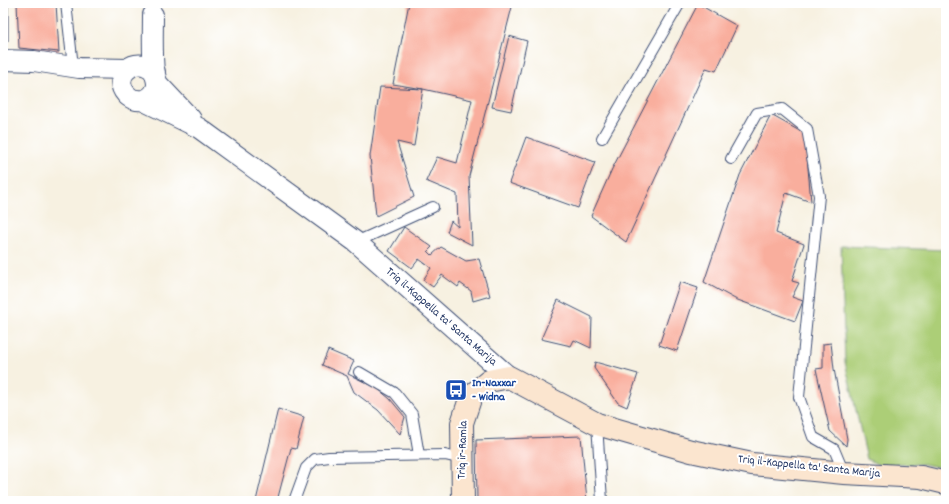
<svg xmlns="http://www.w3.org/2000/svg" width="949" height="504" font-family="Dekko,sans-serif">
<rect width="100%" height="100%" fill="#fff"/>
<filter id="ink" filterUnits="userSpaceOnUse"><feTurbulence type="fractalNoise" baseFrequency=".025" numOctaves="2"/><feDisplacementMap in="SourceGraphic" scale="8" xChannelSelector="R" yChannelSelector="G"/><feConvolveMatrix kernelMatrix="1 2 1 2 8 2 1 2 1" color-interpolation-filters="sRGB"/></filter>
<filter id="wash" filterUnits="userSpaceOnUse"><feTurbulence type="fractalNoise" baseFrequency=".012" numOctaves="4" result="noise"/><feDisplacementMap in="SourceGraphic" scale="16" xChannelSelector="R" yChannelSelector="G"/><feGaussianBlur stdDeviation="0.9" result="paint"/><feColorMatrix in="noise" values="0 0 0 0 0 0 0 0 0 0 0 0 0 0 0 0 0 1.4 0 .05"/><feComposite in="paint" operator="in"/></filter>
<g filter="url(#wash)">
<rect width="100%" height="100%" fill="#f7f1e1"/>
<!-- green -->
<path fill="#acce77" stroke="#647e6a" d="M841,246l105,4v219l-22,-5 -45,1 -12,-6 -22,-97z"/>
<g id="blocks">
<!-- building -->
<path fill="#f9ae9d" d="M3,3h5v38h-5z
M17,3h39l3,49 -40,-4z
M409,3h104l-44,173 3,69 -25,-13 4,-11 7,6 -1,-33 -31,-13 11,-24 20,6 15,-63 -49,-11 -9,57 -17,-4 17,55 -38,19 -6,-60 10,-69 43,2 -30,-5z
M698,4l39,22 -21,45 -10,-3 -80,174 -35,-26 21,-47z
M509,36l18,5 -16,70 -19,-4z
M771,115l34,19 6,68 -25,-9 -10,40 28,11 -12,37 7,2 -7,14 11,4 -8,20 -60,-22 -31,-17 36,-107z
M526,137l69,25 -17,46 -69,-25z
M404,227l28,20 -4,4 4,4 9,-8 25,14 13,-2 11,37 -17,5 -2,-10 -11,-8 -2,4 -16,-12 -9,12 -10,-7 8,-12 -12,-9 -7,9 -23,-17z
M680,282l18,6 -21,63 -18,-6z
M558,300l34,17 -1,31 -17,-8 -3,6 -30,-7z
M831,343l3,26 13,70 -1,7 -16,-15 -14,-62 7,-1v-24z
M328,350l26,11 -6,13 29,14 13,11 15,18 -5,17 -22,-24 -24,-18 -7,-16 -25,-11z
M595,362l43,12 -11,33 -9,-4 -24,-35z
M278,409l26,8 -8,32 -5,-1 -14,53h-21z
M581,436l6,65h-110l-1,-61z"/>
</g>
</g>
<g filter="url(#ink)">
<use href="#blocks" fill-opacity="0" stroke="#3c4c72" stroke-width="1"/>
<g fill="none" stroke-linecap="round" stroke-linejoin="round">
<!-- service casing -->
<g stroke="#3c4c72" stroke-width="12">
<path id="service" d="M66,3l7,64
M602,138l78,-135
M731,159l26,-46 25,-4 25,20 12,67 -20,201 14,40 21,12 10,24
M356,242l77,-35
M359,372l36,21 17,21 7,41
M597,424l5,77
M294,501l12,-33 9,-9 14,-2 116,-2 17,4"/>
</g>
<!-- minor casing -->
<g stroke="#3c4c72" stroke-width="22">
<path id="minor" d="M153,15c0,18 -1,38 1,56 1,6 5,11 2,18 -2,5 -7,10 -13,11 -6,1 -13,-1 -17,-6 -15,-17 9,-42 29,-22
M3,60l31,1 45,7 49,1
M158,84l33,35
M142,100l57,28 157,114 153,135"/>
</g>
<!-- secondary casing -->
<g stroke="#3c4c72" stroke-width="24">
<path id="secondary" d="M463,501l-1,-78 9,-27 18,-15 20,-4 88,47 94,27 61,13 92,9 77,4 25,6"/>
</g>
<!-- service -->
<use href="#service" stroke="#fff" stroke-width="10"/>
<!-- minor -->
<use href="#minor" stroke="#fff" stroke-width="20"/>
<!-- secondary -->
<use href="#secondary" stroke="#fbe5cf" stroke-width="22"/>
</g>
</g>
<!-- icons -->
<defs>
<g id="bus-square" transform="scale(1.15)"><rect x="-9" y="-9" width="18" height="18" rx="4" fill="#1a4fb4" stroke="#fff"/><path d="M-5-6H5V4H4V6H2V4H-2V6H-4V4H-5ZM-3.5-4V0h7V-4ZM-3.5 1.2v1.5H-2V1.2ZM2 1.2v1.5H3.5V1.2Z" fill="#fff"/></g>
</defs>
<g fill-rule="evenodd">
<use href="#bus-square" x="456" y="390"/>
</g>
<g text-anchor="middle" dominant-baseline="central" stroke-width="4" stroke-linejoin="round" paint-order="stroke">
<!-- street labels -->
<g font-size="12" fill="#1b2f5e" stroke="#fff">
<text transform="translate(441 317) rotate(41)">Triq il-Kappella ta' Santa Marija</text>
<text transform="translate(463 450) rotate(-88)">Triq ir-Ramla</text>
<text transform="translate(809 467) rotate(6)">Triq il-Kappella ta' Santa Marija</text>
</g>
<!-- transit labels -->
<g font-size="12" font-weight="bold" fill="#164399" stroke="#fff" text-anchor="start">
<text x="472" y="383">In-Naxxar<tspan x="472" dy="14">- Widna</tspan></text>
</g>
</g>
<!-- margin -->
<rect width="949" height="504" fill="none" stroke="#fff" stroke-width="16"/>
</svg>
